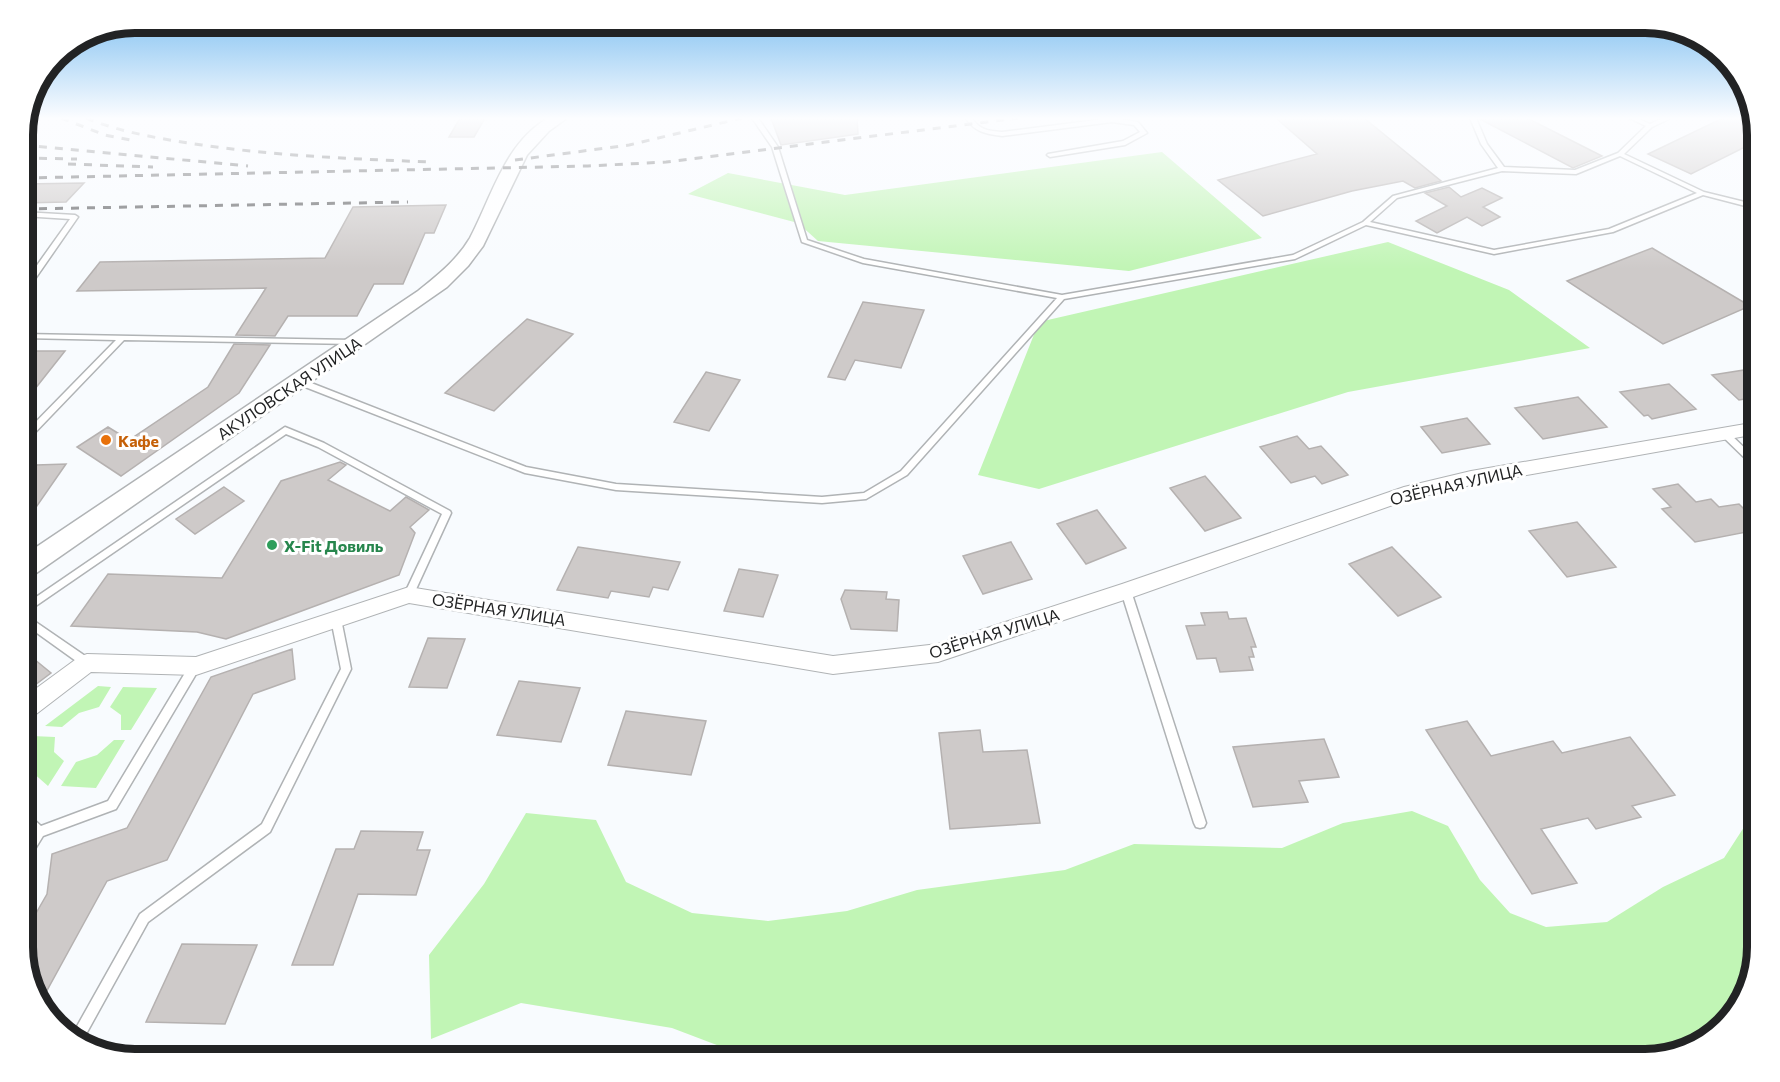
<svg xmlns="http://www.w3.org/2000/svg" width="1780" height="1082" font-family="Commissioner,sans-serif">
<rect width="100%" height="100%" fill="#f8fbfe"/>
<!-- green -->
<path fill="#c1f5b5" d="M1162,152l100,86 -133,33 -311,-30 -20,-18 -110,-29 40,-21 117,22z
M1388,242l121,48 81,58 -242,44 -309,97 -61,-14 61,-153z
M98,686l13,1 -12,20 -20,6 -17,14 -17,-1z
M123,687l34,1 -26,42h-10v-15l-11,-8z
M32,736l23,1 -1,15 10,9 -16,25 -25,-22v-21z
M114,740h11l-29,48 -35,-2 15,-24 21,-7z
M1757,807v141l-15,56 -40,40 -56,15h-883l-12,-1 -79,-30 -151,-25 -90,36 -2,-84 55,-71 42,-71 70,7 30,62 66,31 76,8 79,-10 70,-21 148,-20 69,-26 148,4 61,-25 69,-12 36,15 32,54 30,33 36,14 61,-5 56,-35 61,-29z"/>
<!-- water -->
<path fill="#70c7fb" d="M512,1049l83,5 6,5h-95z"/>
<!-- building -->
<path fill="#cecac9" stroke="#b5b1b0" stroke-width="1.5" d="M460,118h25l-11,19h-25z
M771,118h86l1,16 -77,11z
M1276,118h88l77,63 -26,7 -12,-7 -51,10 -89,25 -45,-36 99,-26z
M1478,118h49l75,38 -29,12z
M1723,118h31l3,23 -66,33 -43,-20z
M84,183l-18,19 -43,1v-19z
M1449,187l12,10 21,-9 20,10 -19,9 17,10 -18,9 -15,-9 -30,16 -21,-12 31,-15 -22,-13z
M446,205l-12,28h-9l-22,51h-29l-17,32h-69l-13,20 -39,-1 30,-47 -189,3 23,-29 225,-4 28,-51z
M1652,248l98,58 -87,38 -96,-63z
M863,302l61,8 -23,58 -46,-8 -10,20 -17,-3z
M527,319l46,15 -79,77 -49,-18z
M234,344l36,1 -31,48 -118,83 -44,-29 31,-20 21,13 79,-53z
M23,351h42l-42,53z
M1757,368v29l-18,3 -27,-25z
M706,372l34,8 -31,51 -35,-9z
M1669,384l27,25 -44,10 -4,-4 -4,1 -24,-24z
M1578,397l29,30 -64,12 -28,-31z
M1467,418l23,26 -48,9 -21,-26z
M1297,436l12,13 12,-3 27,29 -26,9 -7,-8 -24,7 -31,-36z
M340,462l6,3 -18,15 62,31 16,-14 23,13 -19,17 5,6 -16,42 -173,64 -29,-7 -126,-6 37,-52 114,4 59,-97z
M66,464l-43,62v-43l13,-18z
M1205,476l36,42 -36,13 -35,-43z
M1678,484l18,18 15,-3 8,8 20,-3 18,18v8l-62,12 -33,-33 9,-2 -18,-18z
M224,487l20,14 -49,33 -19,-15z
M1097,510l29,38 -40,16 -29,-40z
M1577,522l39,45 -49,10 -38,-46z
M1011,542l21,37 -49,15 -20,-38z
M578,547l102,15 -12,28 -15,-3 -4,10 -38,-6 -3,7 -51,-8z
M1392,547l49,50 -43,19 -49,-52z
M739,569l39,6 -15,42 -39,-6z
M845,590l42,2 -1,7 13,1 -2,31 -46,-2 -10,-30z
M1227,612l2,7 17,-1 10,29h-5l3,10h-5l4,13 -33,2 -4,-14 -19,1 -11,-33 19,-1 -4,-12z
M428,638l37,1 -18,49 -38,-1z
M292,649l3,30 -42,15 -86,166 -60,21 -68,124 -16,-51v-18l24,-42 5,-40 75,-26 84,-151z
M23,650l28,23 -28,21z
M519,681l61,7 -19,54 -64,-7z
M626,711l80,10 -15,54 -83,-10z
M1467,721l24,35 62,-15 9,12 68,-16 45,58 -43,11 9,11 -45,12 -8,-11 -47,11 36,54 -45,11 -106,-164z
M980,730l3,22 44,-2 13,73 -90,6 -11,-96z
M1324,739l15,38 -40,4 9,21 -55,5 -20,-60z
M361,831l62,1 -6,18h13l-14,45 -58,-1 -25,71h-41l44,-116h18z
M182,944l75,1 -32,79 -79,-2z"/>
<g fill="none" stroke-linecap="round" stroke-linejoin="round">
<!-- service casing -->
<g stroke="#b0b3b5" stroke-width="3">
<path id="service" d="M752,118h6l20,29 29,93 57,19 198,36 231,-40 70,-33 30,-26 105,-28 -17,-24 -11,-26h6l11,26 17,23 71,3 43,-17 28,-27 -17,-8h8l13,6 13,-6h8l-19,9 -28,27 80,38 53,13v4l-54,-14 -90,37 -119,22 -128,-29 -71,34 -231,40 -157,176 -41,24 -44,4 -206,-13 -91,-17 -230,-90 -1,-2 1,-2h6l225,88 90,17 206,13 42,-4 37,-22 156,-173 -194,-35 -61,-21 -30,-95zM1620,156l77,37 -88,36 -115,21 -124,-28 27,-24 105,-27 74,3z
M966,118h6c7,12 17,13 30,14l110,-14 26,4 9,11 -22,12 -75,12 -3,-2 1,-1 75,-13 17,-9 -6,-7 -22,-3 -110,14c-15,-2 -28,-4 -36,-18z
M23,212l52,3 3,2 -52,75h-3v-7l47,-66 -47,-3z
M23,334l331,6 4,2 -4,2 -230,-4 -98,102 -3,1v-8l93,-95 -93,-2z
M285,427l39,16 126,68 1,2 -39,85h-6l-2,-3 38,-81 -124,-67 -32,-13 -262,180 67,46 1,3 -1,3 -4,1 -4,-1 -60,-43v-17z
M1724,430l3,1 30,29v8l-3,-1 -33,-32 -1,-2z
M1126,587l3,1 2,3 75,232 -2,4 -4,1 -4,-1 -2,-4 -73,-232 2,-3z
M336,615l3,1 2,3 10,50 -81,163 -122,90 -68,123 -2,-1 -7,-7 69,-123 122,-90 79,-155 -10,-50 2,-3z
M195,662l4,1 1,3 -1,3 -83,140 -73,27 -16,26 -4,1v-15l9,-15 -9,-9v-12l4,1 14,13 67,-25 83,-138z"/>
</g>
<!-- minor casing -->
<g stroke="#b0b3b5" stroke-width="2">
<path id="minor" d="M1757,422v12l-286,51 -64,15 -274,97 -195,65 -105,12 -424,-71 -213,72 -105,-3 -60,46 -8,3v-23l56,-41 8,-3 109,3 213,-70 424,69 105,-12 184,-60 282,-97 67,-16z"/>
</g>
<!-- tertiary casing -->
<g stroke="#b0b3b5" stroke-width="3">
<path id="tertiary" d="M548,118h19l-18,13 -22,24 -44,91 -15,20 -21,21 -415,289 -9,3v-23l395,-265c20,-16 39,-31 52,-53 22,-42 35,-95 78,-120z"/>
</g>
<!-- service -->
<use href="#service" fill="#fff" fill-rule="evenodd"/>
<!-- minor -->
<use href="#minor" fill="#fff" fill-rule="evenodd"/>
<!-- tertiary -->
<use href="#tertiary" fill="#fff" fill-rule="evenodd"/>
<!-- rail -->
<path stroke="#5d5e60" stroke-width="3" stroke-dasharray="8 8" stroke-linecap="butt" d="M61,118l44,17 26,5
M86,118c37,15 76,21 116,27 76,11 152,14 229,17
M23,145l225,21
M23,158l54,1
M515,160l114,-15 113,-27
M68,164l85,3
M23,178l565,-12 78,-4 352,-44
M23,209l385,-7"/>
</g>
<!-- sky -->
<linearGradient id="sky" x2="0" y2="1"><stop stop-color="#78bcf0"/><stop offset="0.44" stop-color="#fcfdff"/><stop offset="1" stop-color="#fcfdff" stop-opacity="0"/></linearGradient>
<rect width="1780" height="269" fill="url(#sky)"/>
<!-- markers -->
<circle fill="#e8710a" stroke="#fff" stroke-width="2" cx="106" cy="440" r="6"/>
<circle fill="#2e9e5b" stroke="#fff" stroke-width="2" cx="272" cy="545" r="6"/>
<g text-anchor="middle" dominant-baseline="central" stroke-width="6" stroke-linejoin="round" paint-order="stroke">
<!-- street labels -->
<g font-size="16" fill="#222324" stroke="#fff">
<text transform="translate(289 388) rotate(-34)">АКУЛОВСКАЯ УЛИЦА</text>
<text transform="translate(1456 484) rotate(-13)">ОЗЁРНАЯ УЛИЦА</text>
<text transform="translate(499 609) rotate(9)">ОЗЁРНАЯ УЛИЦА</text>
<text transform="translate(994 633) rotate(-17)">ОЗЁРНАЯ УЛИЦА</text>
</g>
<!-- food labels -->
<g font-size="16" font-weight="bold" fill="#c56008" stroke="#fff" text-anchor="start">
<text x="118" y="440">Кафе</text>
</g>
<!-- leisure labels -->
<g font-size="16" font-weight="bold" fill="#27864d" stroke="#fff" text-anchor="start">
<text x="284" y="545">X-Fit Довиль</text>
</g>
</g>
<!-- crop -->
<path d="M0 0H1780V1082H0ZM135 33H1645A102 102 0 0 1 1747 135V947A102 102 0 0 1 1645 1049H135A102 102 0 0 1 33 947V135A102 102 0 0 1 135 33Z" fill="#fff" fill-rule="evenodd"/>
<path fill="none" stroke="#222324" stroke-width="8" d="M135 33H1645A102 102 0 0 1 1747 135V947A102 102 0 0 1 1645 1049H135A102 102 0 0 1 33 947V135A102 102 0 0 1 135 33Z"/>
</svg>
